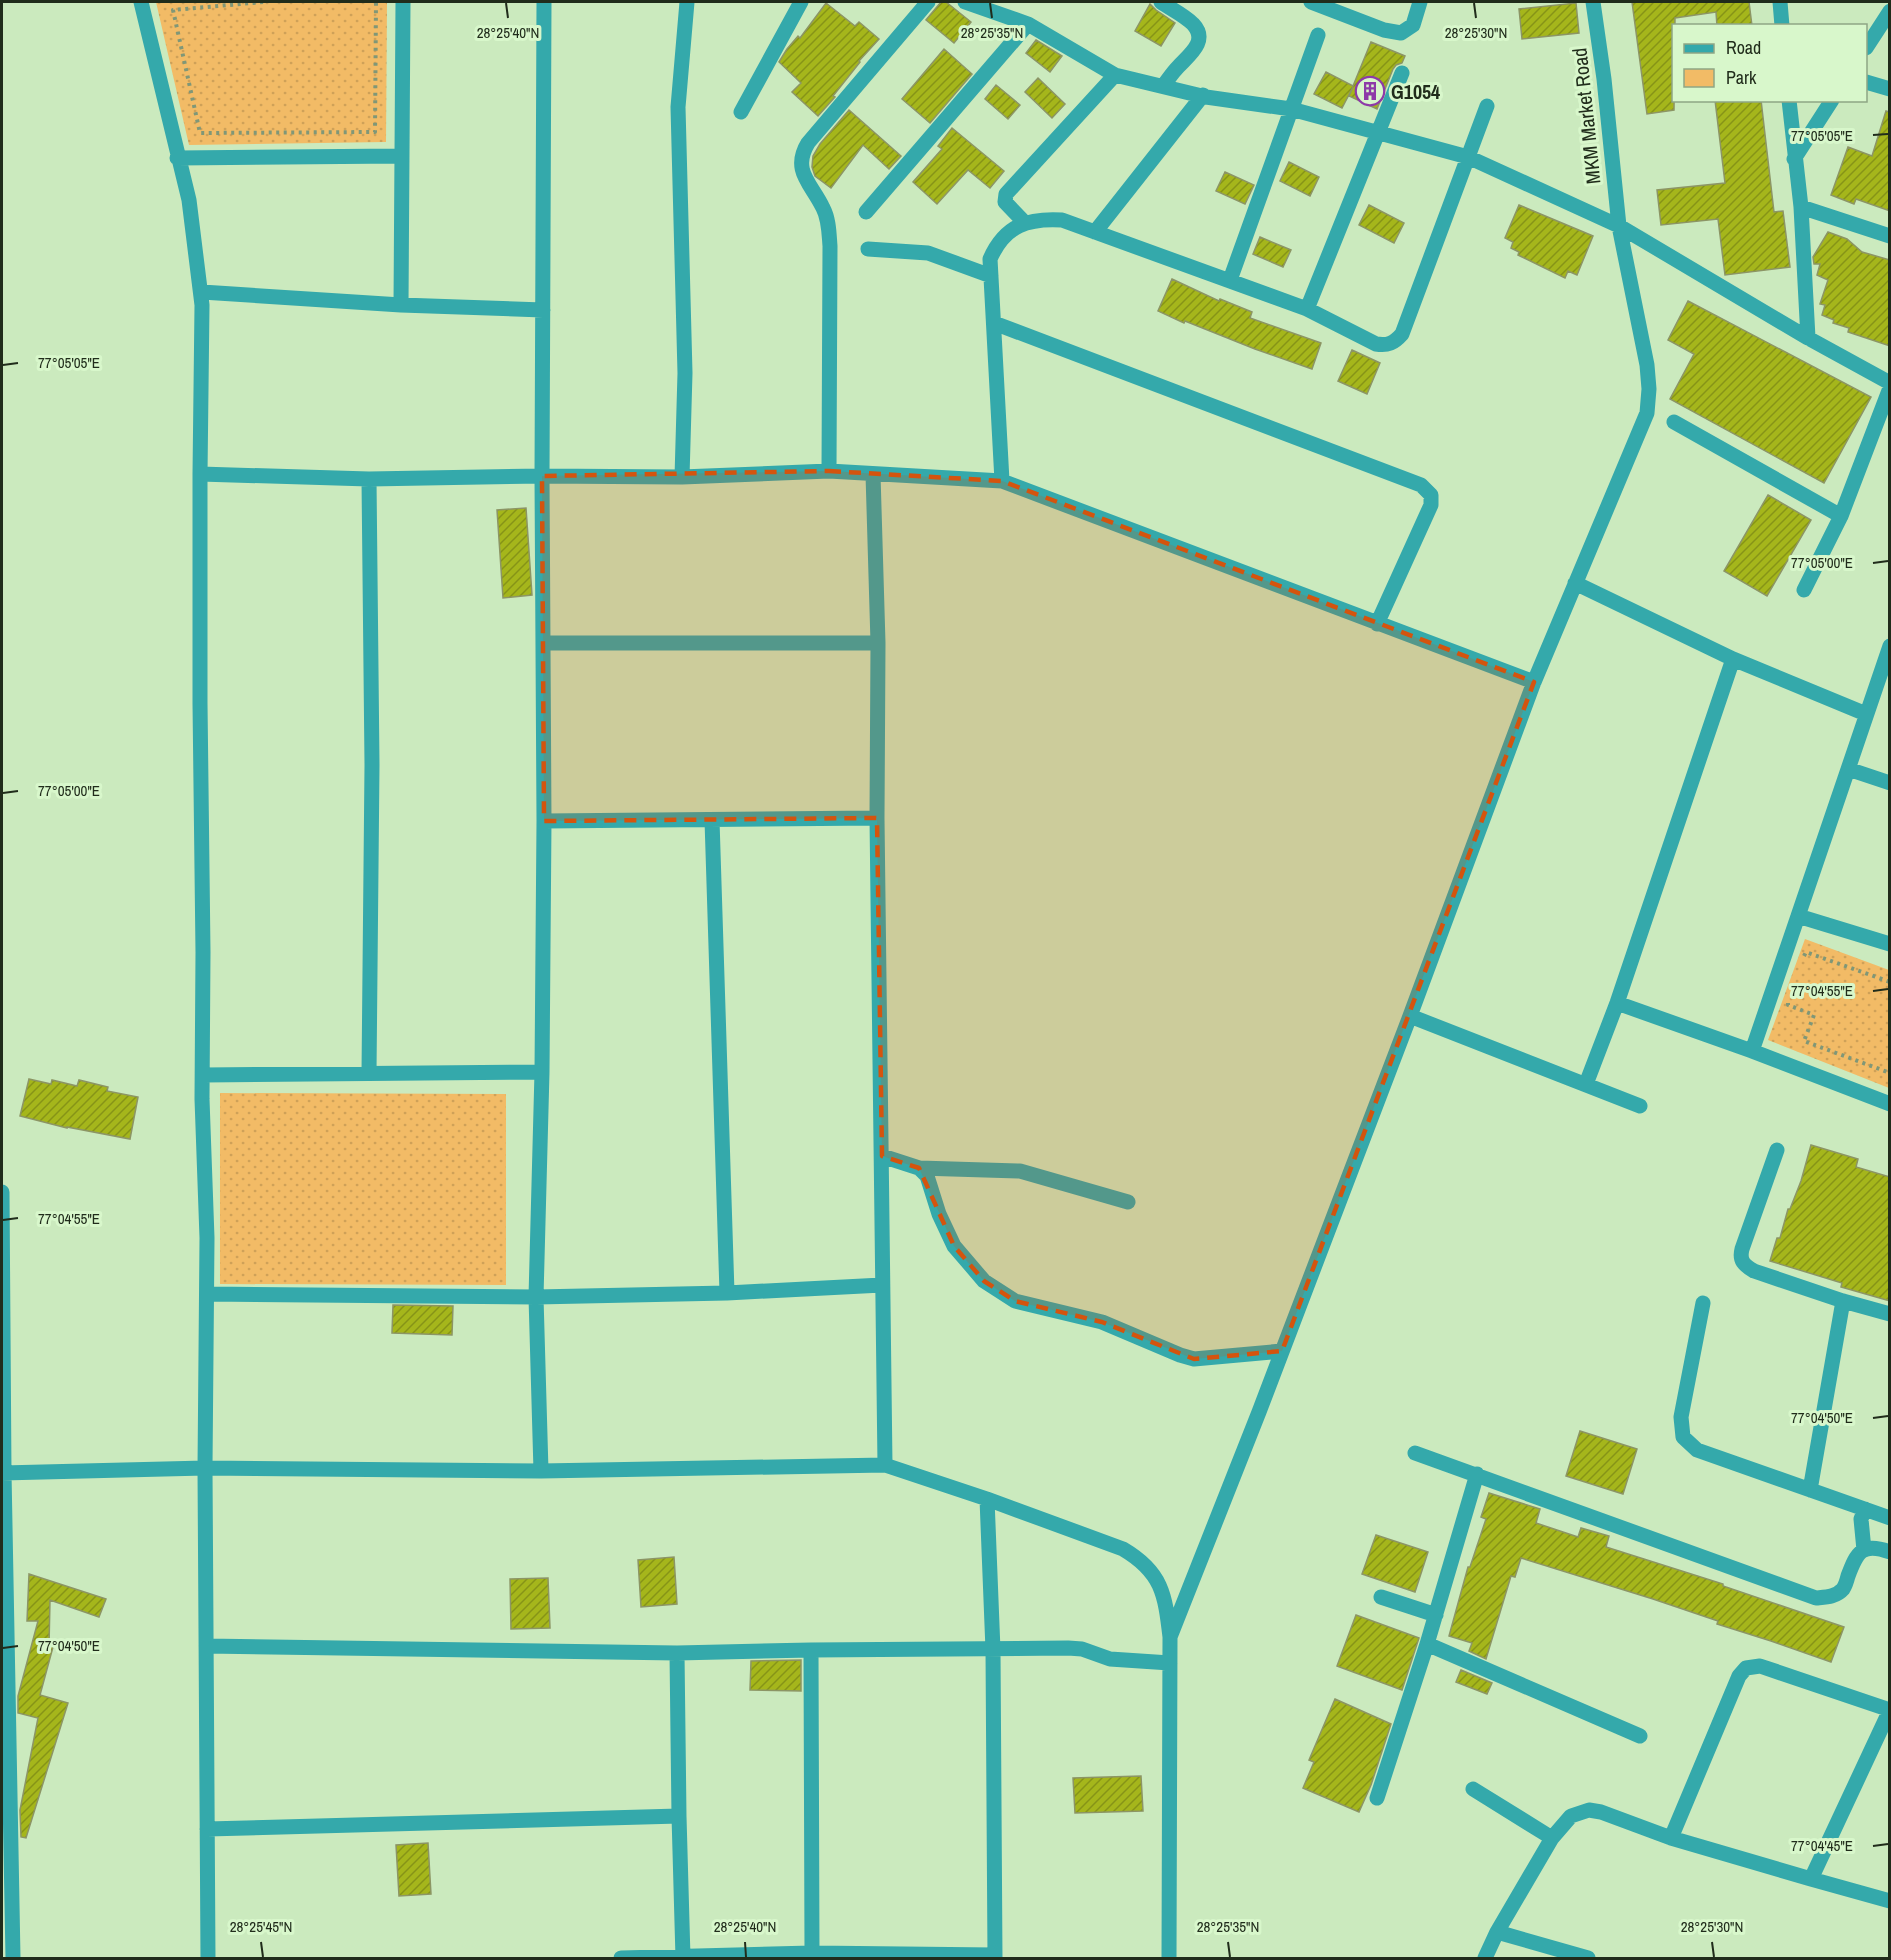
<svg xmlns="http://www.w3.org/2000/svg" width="1891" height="1960" font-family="'Archivo Narrow',sans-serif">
<defs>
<pattern id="green-dots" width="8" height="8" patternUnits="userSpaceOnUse" patternTransform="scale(1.5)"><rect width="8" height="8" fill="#f2bb66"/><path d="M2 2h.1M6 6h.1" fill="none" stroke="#cfa158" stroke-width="1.8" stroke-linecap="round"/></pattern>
<pattern id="building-hatch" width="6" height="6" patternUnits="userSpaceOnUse" patternTransform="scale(1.5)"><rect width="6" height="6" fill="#a5b61b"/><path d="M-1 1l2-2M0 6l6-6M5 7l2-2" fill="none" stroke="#869417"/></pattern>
</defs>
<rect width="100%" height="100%" fill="#cbeabe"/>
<!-- green -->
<path fill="url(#green-dots)" d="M156,2h231l-1,140 -197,3z
M1805,939l84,31v118l-121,-48z
M220,1093l286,1v191l-286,-1z"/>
<!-- building -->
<path fill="url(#building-hatch)" stroke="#8c9565" stroke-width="1.5" d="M941,2h5l25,20 -17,21 -28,-23z
M1632,2h117l3,24h-35l-1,-14 -41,6 -1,92 -27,4z
M826,3l29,23 4,-4 20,17 -20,22 1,1 -27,34 2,1 -17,19 -26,-24 9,-9 -22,-21 8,-13 11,-13 2,2z
M1576,3l3,30 -57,6 -3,-30z
M1150,4l6,6 19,13 -14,23 -26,-15z
M1036,40l26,16 -12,16 -24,-19z
M1371,42l34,14 -3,7 -6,2 -3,4 -16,40 -28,-13 4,-9 -11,21 -28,-14 12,-22 27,14z
M944,49l28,25 -42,49 -28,-24z
M1038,78l27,26 -13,14 -27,-26z
M996,85l24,20 -12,14 -23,-20z
M1715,100h46l13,112 9,-1 7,56 -65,8 -7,-56 -57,6 -4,-35 68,-7z
M849,110l52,46 -12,13 -26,-24 -32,43 -16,-12 -3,-9 1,-11 7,-12z
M1886,111l4,1v99l-34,-12 -2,5 -23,-9 17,-48 24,9z
M952,128l52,43 -14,17 -22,-18 -31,34 -24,-22 29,-33 -4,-3z
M1289,162l30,15 -9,19 -30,-15z
M1225,172l29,13 -9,19 -29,-13z
M1369,205l35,18 -10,20 -35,-18z
M1519,205l74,31 -16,39 -9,-4 -3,7 -47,-23 1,-3 -8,-4 2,-6 -8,-4z
M1828,232l19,7 15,13 28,8v86l-42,-14 1,-4 -16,-5 1,-3 -12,-5 3,-10 -5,-1 8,-24 -11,-5 3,-11h-6l-1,-7z
M1260,237l31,13 -8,17 -30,-13z
M1172,279l47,22 1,-2 32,13 -2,6 71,25 -9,26 -57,-20 -70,-28 -1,2 -26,-12z
M1688,301l183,96 -47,86 -154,-84 24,-45 -26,-14z
M1352,350l28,13 -13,31 -29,-13z
M1768,495l43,25 -44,76 -43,-25z
M526,508l6,87 -29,3 -6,-88z
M29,1079l22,5 1,-4 25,6 2,-6 29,7 -1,4 31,6 -8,42 -63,-12v1l-47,-12z
M1811,1145l47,14 -2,8 34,10v124l-49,-14 1,-4 -72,-22 7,-23h3l8,-29h2l11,-28z
M393,1305l60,1 -1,29 -60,-2z
M1580,1431l57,18 -14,45 -57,-18z
M1489,1493l51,16 -4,14 42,14 3,-9 28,8 -3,11 117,37v2l121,41 -13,35 -60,-21 -54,-17 1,-3 -65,-22 -132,-41 -6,19 -4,-1 -25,83 -17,-8 3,-8 -23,-7 19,-69h2l16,-48 -5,-2z
M1376,1535l52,17 -13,40 -53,-18z
M674,1557l3,47 -36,3 -3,-47z
M29,1574l77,25 -7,18 -49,-17 -1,46 4,1 -13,48 28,8 -42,135 -5,-1 -1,-27 18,-92 -20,-5v-17l20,-75h-11z
M548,1578l2,50 -39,1 -1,-50z
M1356,1615l63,23 -17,52 -65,-24z
M801,1660v31l-51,-1 1,-29z
M1461,1670l31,13 -5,11 -31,-12z
M1335,1699l56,25 -20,61 -12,27 -56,-24 11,-26 -5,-2z
M1141,1776l2,35 -68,2 -2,-35z
M428,1843l3,51 -32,2 -3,-51z"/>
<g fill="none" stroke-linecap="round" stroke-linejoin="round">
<!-- path -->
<path stroke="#809777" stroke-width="4" stroke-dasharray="3 4.5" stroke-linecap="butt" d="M263,2l-90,8 27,123 175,-1 1,-130
M1804,956l2,-4 84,30
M1788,1003v2l26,10 -10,26 86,32"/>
<!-- minor -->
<path stroke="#34a9ab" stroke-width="15" d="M141,2l48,198 13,105 -2,169v229l3,249 -1,147 5,139 -2,230 3,490
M965,2l63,22 87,51 91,22 85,12 177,48 151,69 189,112 82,45
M1161,2c10,7 23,13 32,22 16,17 -4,31 -15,43 -6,6 -10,13 -15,19
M1311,2l73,28 17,3 12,-8 7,-23
M1780,2l2,24
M1866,48l24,-37
M1866,82l24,7
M1789,100l12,107 7,131
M741,112l60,-110
M177,158l223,-2
M1794,159l38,-59
M1801,207l89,29
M866,212l162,-188
M1025,223l-20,-21 1,-8 109,-119
M1095,232l108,-137
M868,249l60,4 63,23
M1230,280l88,-245
M202,292l199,13 142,5
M401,305l2,-303
M1307,309l95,-236
M994,323l427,162 10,10v10l-54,119
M1674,422l167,94 49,-128
M829,471l1,-225c-1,-12 -1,-27 -7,-38 -11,-24 -32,-37 -15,-65l120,-141
M200,474l169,5 173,-3 140,1 147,-6 173,10 532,201
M873,474l5,169 -1,175 8,647
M682,477l3,-104 -7,-266 9,-105
M1002,481l-12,-222c15,-34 38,-41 72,-39l245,89 69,35c12,2 18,-1 26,-10l85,-228
M1575,583l158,76 133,55
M1804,590l37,-74
M543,643h335
M1848,769l42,14
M712,820l15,473
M544,821l333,-3
M1798,916l92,28
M1617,1003l135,48 138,53
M1410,1016l230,90
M1752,1051l138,-405
M369,1073l3,-308 -3,-286
M203,1075l339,-3
M1586,1084l31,-81 116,-344
M1777,1150l-35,99c-3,12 2,16 12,22l89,30 47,13
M882,1156l37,12 8,8 12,38 15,32 30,35 31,20 87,21 78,33 14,4 88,-8
M919,1168l101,3 108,31
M2,1192l2,280 9,486
M207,1294l329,3 191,-4 155,-8
M1703,1303l-22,114 2,20 14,13 193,68
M1415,1453l401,145c10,-1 20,-1 27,-9 2,-3 4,-9 5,-13 9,-24 14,-34 42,-24
M541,1471l-5,-174 6,-225 2,-251 -2,-345 2,-474
M2,1473l203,-5 336,3 344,-6 102,34 136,50c39,23 42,45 47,88l-1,321
M1810,1490l33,-189
M987,1499l6,151 2,308
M1864,1550l-3,-31 4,-10
M1381,1597l55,18
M1170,1637l89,-225 151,-396 124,-334 113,-269 2,-24 -2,-24 -28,-139 -15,-147 -11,-77
M1427,1644l213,92
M206,1646l471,7 134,-3 257,-2 14,1 28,10 60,4
M811,1650l1,303
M677,1653l2,163 4,142
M1473,1789l79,49
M1377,1798l50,-154 50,-170
M207,1829l472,-13
M1671,1838l68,-162 7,-8 14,-2 130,44
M1811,1879l79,22
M1497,1932l91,26
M621,1958l191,-5 183,2
M1485,1958l12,-26 55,-94 19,-22 18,-6 12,2 70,26 140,41 79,-169"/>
</g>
<!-- marked area -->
<path fill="#d4540e" fill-opacity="0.2" stroke="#d4540e" stroke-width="4.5" stroke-dasharray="12 8" stroke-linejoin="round" d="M829,471l173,10 532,201 -252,669 -88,8 -92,-37 -87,-21 -31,-20 -30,-35 -35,-78 -37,-12 -5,-338 -333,3 -2,-345z"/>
<!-- ticks -->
<path fill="none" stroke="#202c1b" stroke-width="2" d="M506,3l2,15M990,3l2,15M1474,3l2,15M1873,135l15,-1M3,365l15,-2M1873,563l15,-2M3,793l15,-2M1873,991l15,-2M3,1220l15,-2M1873,1418l15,-2M3,1648l15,-2M1873,1846l15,-2M261,1942l2,15M745,1942l1,15M1228,1942l2,15M1712,1942l2,15"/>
<!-- icons -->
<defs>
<g id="building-ring" transform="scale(1.5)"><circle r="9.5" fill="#d8f7cb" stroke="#8d3aa8" stroke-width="1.5"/><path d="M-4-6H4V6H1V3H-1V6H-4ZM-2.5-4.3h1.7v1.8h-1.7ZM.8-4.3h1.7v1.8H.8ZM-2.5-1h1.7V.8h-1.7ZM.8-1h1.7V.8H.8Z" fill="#8d3aa8"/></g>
</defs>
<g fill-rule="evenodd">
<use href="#building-ring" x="1370" y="91"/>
</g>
<g text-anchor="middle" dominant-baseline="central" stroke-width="6" stroke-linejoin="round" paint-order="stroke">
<!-- poi labels -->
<g font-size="20" font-weight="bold" fill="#202c1b" stroke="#d8f7cb" text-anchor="start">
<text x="1391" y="91">G1054</text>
</g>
<!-- street labels -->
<g font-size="20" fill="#202c1b" stroke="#d8f7cb">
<text transform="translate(1586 116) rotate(-96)">MKM Market Road</text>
</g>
</g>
<g font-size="15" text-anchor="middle" fill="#202c1b" stroke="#d8f7cb" stroke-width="6" stroke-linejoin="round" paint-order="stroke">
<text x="508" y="38">28°25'40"N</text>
<text x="992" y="38">28°25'35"N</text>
<text x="1476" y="38">28°25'30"N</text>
<text x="1822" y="141">77°05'05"E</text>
<text x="69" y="368">77°05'05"E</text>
<text x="1822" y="568">77°05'00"E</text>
<text x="69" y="796">77°05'00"E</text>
<text x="1822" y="996">77°04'55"E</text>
<text x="69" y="1224">77°04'55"E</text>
<text x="1822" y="1423">77°04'50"E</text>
<text x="69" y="1651">77°04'50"E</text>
<text x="1822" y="1851">77°04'45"E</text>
<text x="261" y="1932">28°25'45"N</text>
<text x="745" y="1932">28°25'40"N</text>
<text x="1228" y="1932">28°25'35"N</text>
<text x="1712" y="1932">28°25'30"N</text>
</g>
<!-- border -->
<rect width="1891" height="1960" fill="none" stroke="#202c1b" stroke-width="6"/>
<!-- legend -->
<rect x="1672" y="24" width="195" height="78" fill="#d8f7cb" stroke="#8ea685" stroke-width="1.5"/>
<rect x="1684" y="44" width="30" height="9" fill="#34a9ab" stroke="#8ea685" stroke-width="1.5"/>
<text x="1726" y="54" font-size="18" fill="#202c1b">Road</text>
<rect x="1684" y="69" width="30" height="18" fill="#f2bb66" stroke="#8ea685" stroke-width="1.5"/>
<text x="1726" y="84" font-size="18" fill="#202c1b">Park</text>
</svg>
